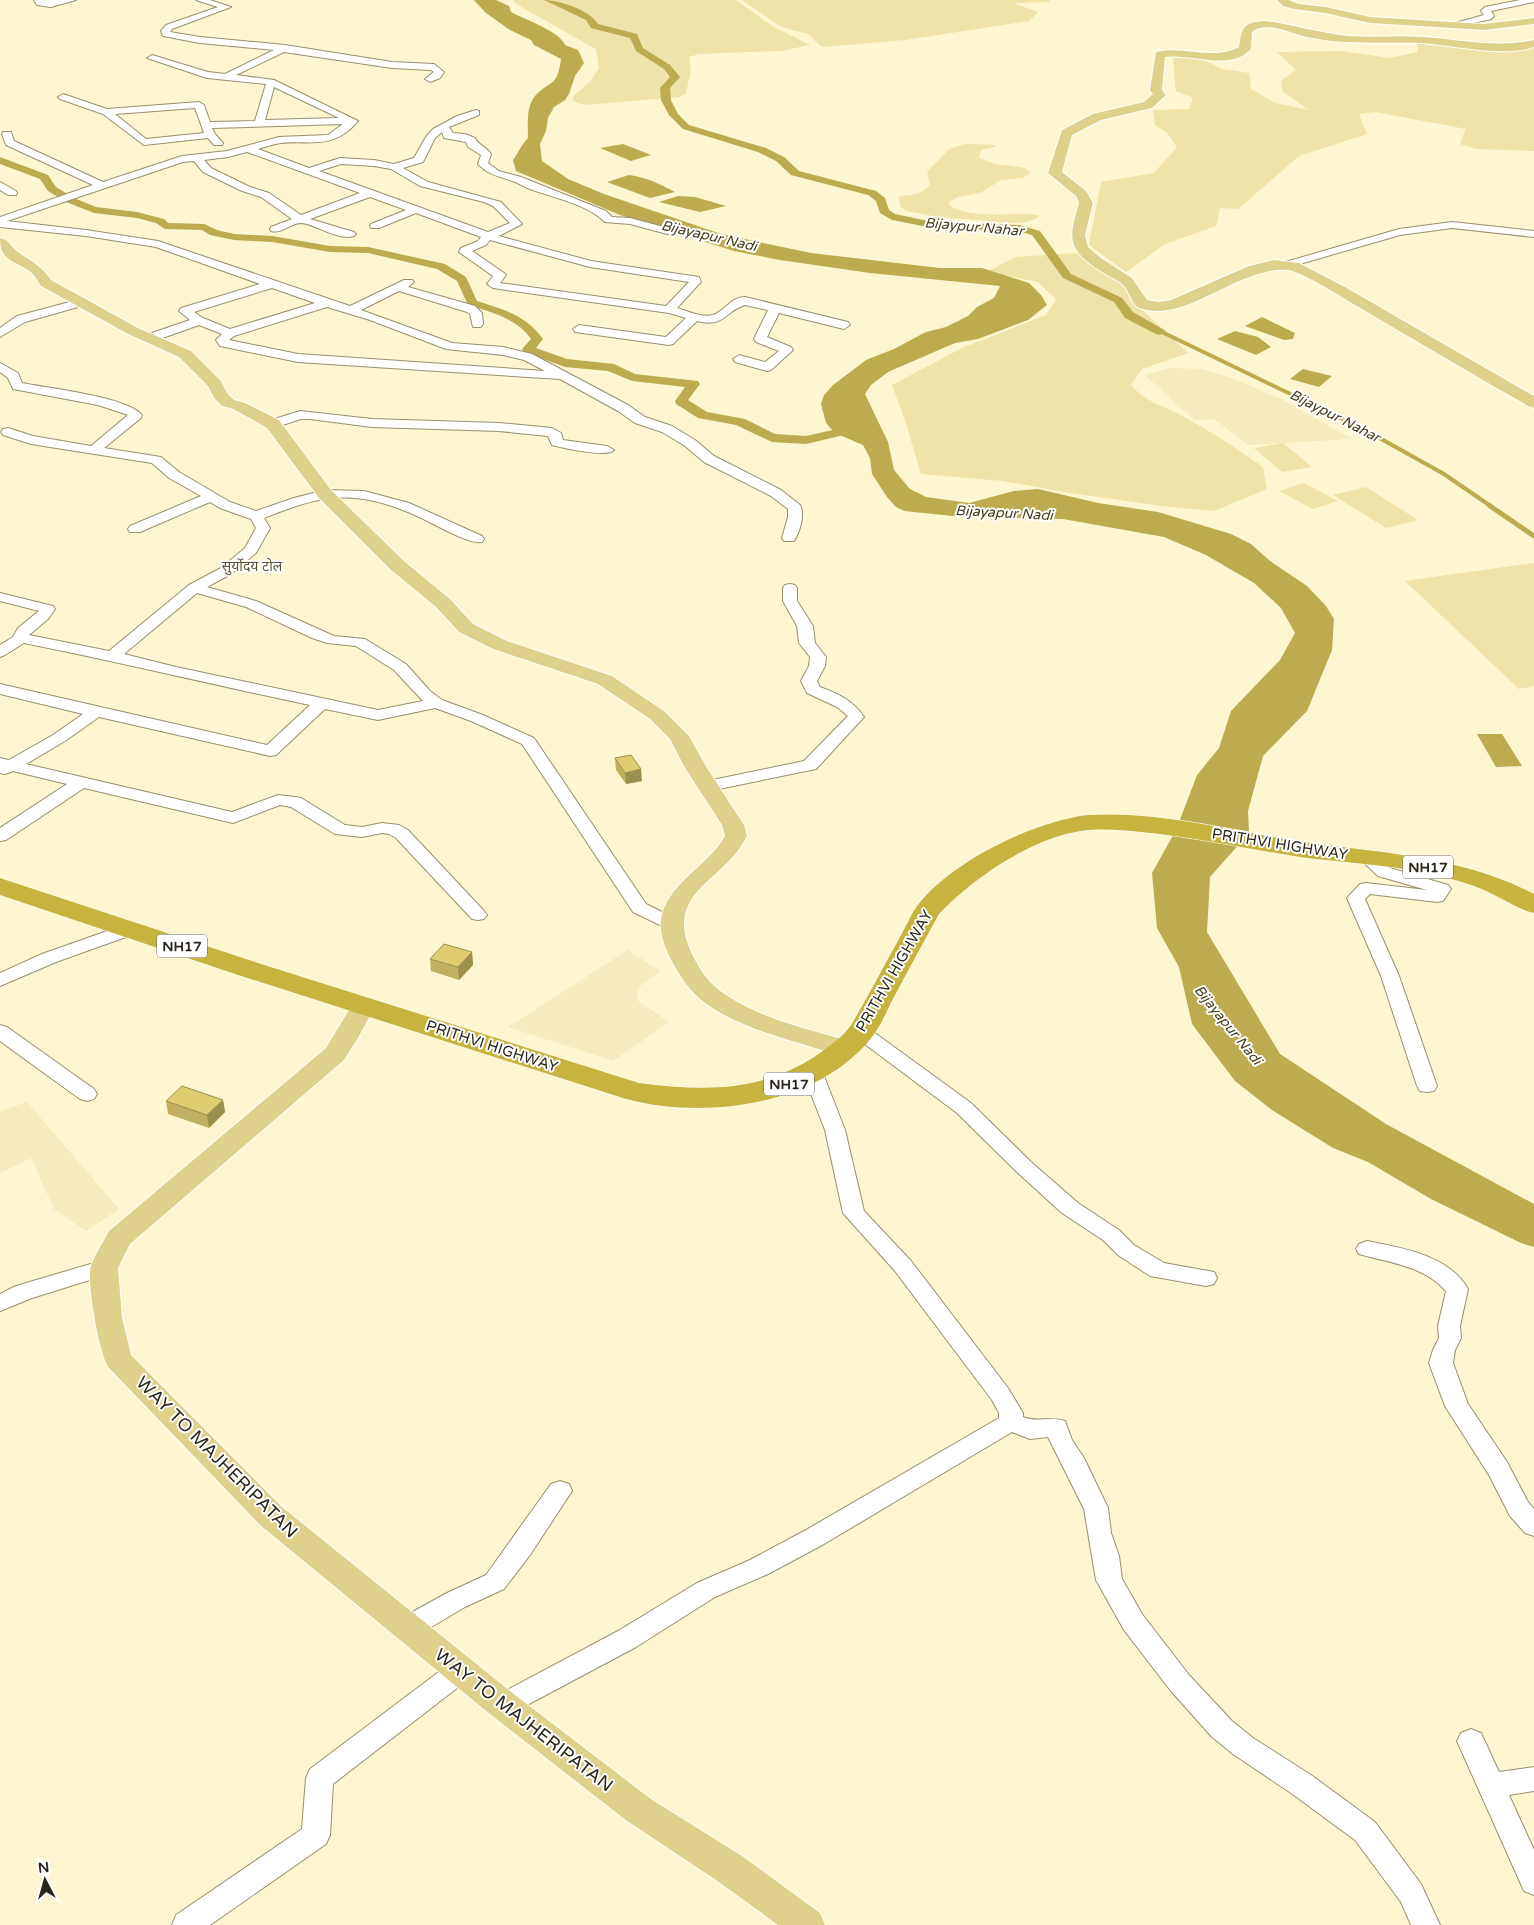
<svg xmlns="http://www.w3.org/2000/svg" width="1534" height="1925" font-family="'Varela Round','Noto Sans Devanagari',sans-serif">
<rect width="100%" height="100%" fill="#fdf6d0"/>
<!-- built -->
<path fill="#f4ebbe" d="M1169,368l33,1 33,10 48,21 70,39 -105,6 -34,-26 -20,1 -49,-45z
M628,950l32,21 -21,16 -2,13 32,22 -56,39 -105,-34z
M27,1102l92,107 -33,22 -32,-22 -23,-51 -31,15v-62z"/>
<!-- green -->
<path fill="#efe3a9" d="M513,0h223l36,26 38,19 -29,6 -82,3 -10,3 2,13 -5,23 -7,4 -95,8 -11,-4v-5l17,-14 9,-14 -3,-19 -80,-45z
M742,0h306l3,2 -38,1 25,9 -9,9 -124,19 -83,7 -14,-13 -27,-7z
M1417,43l106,8 11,-3v103l-57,-2 -17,-5 6,-15 -91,-17 -16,2 8,20 -68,22 -61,53 -18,-1 -4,18 -51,18 -39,28 -37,-27 12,-63 53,-9 23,-26 -10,-14 -12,-8 -2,-15 36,-1 4,-11 -17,-7 -3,-33 29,1 20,10 27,4 2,16 24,14 34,7 -27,-19 -1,-10 15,-11 -19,-18 64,-1 48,7 29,-6z
M966,144l30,1 -2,2 -13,3 -2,8 16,6 30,4 5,5 -7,5 -22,2 -21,13 -22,4 -9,5v3c21,14 56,8 81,9l8,1 1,2 -12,5 -17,1 -72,-6 -32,-6 -6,-5 -1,-10c12,-1 24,-1 31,-12l-3,-12 22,-23z
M1077,253l29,18 12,10 11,11 8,13 51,48 -46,16 -11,16c16,18 29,19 49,30 29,15 56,33 83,52l4,22 -53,22 -52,-5 -92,-13 -67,-12 -82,-7 -16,-54 -13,-35 70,-37 84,-33 10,-16 -18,-17 -52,-10 30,-15z
M1283,443l29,24 -30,5 -28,-24z
M1304,483l34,18 -25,8 -34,-18z
M1366,487l52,33 -32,8 -53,-33z
M1534,563v123l-15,3 -114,-108z"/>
<!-- water -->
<path fill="#beab4f" d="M474,0h22l13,6 2,6c13,7 50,20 54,33l13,5 6,13 -9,13 -6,18 -4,6 -11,7 -6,11 -2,13 -6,13 2,17 26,18 36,15 117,40 90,19 129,15h42l47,15 12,12 6,10 -19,15 -50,19 -23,4 -67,29 -17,13 -6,9 23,48 6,28 16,19 16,8 43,6 45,-12 24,-2 60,14 60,9 73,22 20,10 19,17 37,25 19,20 8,13 -2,31 -25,61 -44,45 -15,55 1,22 -39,44 -3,55 73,122 106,70 148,80v43l-13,-4 -90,-44 -63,-37 -35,-14 -61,-38 -37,-29 -43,-57 -13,-57 -22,-39 -5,-55 24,-43 21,-55 22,-27 12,-37 49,-51 15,-27 -14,-25 -27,-25 -48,-28 -42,-18 -101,-18 -110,-3 -49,-5 -8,-4 -9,-10 -15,-23 -2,-16 -7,-13 -28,-12 -9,-10 -5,-19 3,-9 9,-10 33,-25 28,-11 32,-17 20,-5 22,-11 9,-9 17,-9 6,-12 -130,-13 -90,-13 -46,-9 -114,-36 -104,-44 -3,-11c6,-8 8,-15 15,-22 0,-13 -2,-32 7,-42 16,-17 22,-8 26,-37l-27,-14 -3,-5 -21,-10 -24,-17z
M623,144l28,11 -20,6 -31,-13z
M629,175c17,2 31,9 46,17l-25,6 -43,-16z
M678,196l17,1 31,9 -26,6 -41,-10z
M1262,317l33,16 -2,6 -9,1 -39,-14z
M1235,331l23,6 13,10 -15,8 -39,-16z
M1303,369l29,7 -13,11 -29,-8z
M1477,734h25l20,32 -26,1z"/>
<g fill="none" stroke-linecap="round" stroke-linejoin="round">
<!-- stream-far1 -->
<path stroke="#beab4f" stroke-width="4" d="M1160,331l207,100 77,43 48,33"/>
<!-- stream -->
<path stroke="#beab4f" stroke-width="5" d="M1490,506l44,30"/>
<!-- canal -->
<path fill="#beab4f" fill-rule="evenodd" d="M544,0c15,0 46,10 54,24l39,10 6,14 27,17 10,12 -10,11 1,12 7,14 11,11 77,23 18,9 15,14 77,20 9,7 4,12 6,4 38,8 86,3 21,6 31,43 51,24 11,14 33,19 -6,4 -4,-1 -31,-16 -11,-16 -51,-24 -31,-43 -14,-4 -85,-3 -41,-8 -12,-7 -4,-12 -8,-6 -77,-20 -15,-14 -18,-9 -75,-23 -14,-14 -8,-15 -1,-12 10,-11 -6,-8 -28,-18 -6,-13 -39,-10 -5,-8z
M0,157l48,18 8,12 18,11 22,9 41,5 27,7 4,4 36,1 13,6 17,4 38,2 58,10 38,1 77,17 21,13 11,24c26,8 50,15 66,38l-7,9 31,11 47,5 21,10 63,7 2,3 -12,16 19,12 38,7 30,15 31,2 40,-9 5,1 14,11 -7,4 -14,-8 -38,9 -34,-2 -36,-17 -38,-7 -22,-14 -1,-3 10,-14 -53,-6 -24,-10 -43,-4 -41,-15 -2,-3 9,-10c-14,-21 -41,-27 -63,-34l-11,-24 -20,-12 -69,-16 -38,-1 -58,-10 -38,-2 -24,-5 -8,-5 -37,-1 -9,-6 -19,-5 -43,-5 -28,-11 -18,-11 -8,-12 -40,-15z"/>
<!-- minor casing -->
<g stroke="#97906d" stroke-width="2">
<path id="minor" d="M34,0h42l-25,7 -14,-2z
M196,0h14l21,7 -59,22 -2,3 30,5 85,8 107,17 42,2 10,8 -4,6 -10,4 -5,-3 9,-7 -3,-2 -39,-2 -108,-16 -48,23 38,5 84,41c-25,29 -44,19 -77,22 -8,1 -16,4 -23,6l51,19 31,-10 34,2 20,4 20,-6 12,-21 7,-8 24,-13 19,-6 3,1v4l-30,12 4,6 12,1 10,4c3,7 11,9 16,16l-3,9 11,8 22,6 85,34 6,6 18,1 45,12 1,2 -5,3 -41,-11 -25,-2c-18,-18 -51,-24 -75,-33 -6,-2 -11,-6 -18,-8 -13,-5 -24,-6 -34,-17l3,-9 -13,-8 -2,-5 -22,-4 -2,-6 -7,6 -12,24 -20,6 25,14 73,20 21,22 -23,12 92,25 108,16 2,5 -2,2 -22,24c10,3 25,10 36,7 12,-4 18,-18 32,-18l103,25 2,3 -6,4 -65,-16 -12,24 24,10 2,3 -22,20 -4,1 -32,-9 -2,-3 6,-4 26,7 14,-11 -23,-9 -2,-3 14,-29 -23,-5c-20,6 -20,23 -48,16l-24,23 -4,1 -94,-13 -2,-3 6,-4 87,12 20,-19 -17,-5 -176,-25 -6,-4 6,-8 -34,-24 2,-4 17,-7 3,-4 -65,-24 -37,15h-8l-1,-2 1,-2 35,-14 -36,-13 -60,22 44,13 2,2 -2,2c-17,5 -38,-12 -53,-13 -10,0 -19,11 -30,8l-1,-2 1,-2 21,-8 -31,-22 -19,-6 -39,-19 -9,-11 -11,1 -176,59 79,9 72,11 192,65 54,-26h8l2,2 -6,5 67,19 7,7 1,11 -2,3h-8l-3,-13 -3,-2 -68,-21 -38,19 91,33 51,4 29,7 96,51 17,12 27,9 23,14 19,16 67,34 19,15c5,9 0,27 -6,36h-10l-2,-3 6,-21v-8l-17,-13 -67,-34 -19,-16 -23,-14 -27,-9 -17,-12 -58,-32 -262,-17 -78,-16 -4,-6 6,-6 -23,-9 -45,16h-8l-2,-3 2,-3 44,-15 -11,-9 2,-3 79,-24 -104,-37 -70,-11 -86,-9v-10l93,-32 -87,-40 -4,-11 1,-2h8l3,9 89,41 79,-26 45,-5 52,-14 49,-2 15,-11 -131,4 3,6 8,9 -1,2h-8l-6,-7 -64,7 -41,-31 -43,-15 -2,-2 5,-3 44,15 92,-7 5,3 6,17 45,-1 11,-37 -59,-6 -60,-20 5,-3 56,17 17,2 49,-24 -74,-7 -37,-7 -2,-5 5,-6 52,-18zM274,87l65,31 -74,2zM195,108l9,25 -58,6 -31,-25zM247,152l113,41 -59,22 -32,-22 -19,-6 -39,-19 -7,-8 24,-3zM341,164l33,2 17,3 29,17 64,16 9,4 17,17 -22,9 -169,-61zM490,240l100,27 99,15 -23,24 -166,-23 6,-8 -2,-2 -32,-22 14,-6zM272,288l43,15 -85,26 -27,-11 -9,-6zM327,307l43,13 76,29 57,6 21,5 21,11 -247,-17 -69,-14 5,-4z
M1520,0h14v2l-43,9 3,5 -3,3 -39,9 -4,-3 36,-10 -3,-4 4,-4z
M0,182l16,9 1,2 -1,2h-8l-8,-5z
M1452,222l82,9v6l-82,-9 -52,7 -114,33 -6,-3 2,-2 117,-34z
M81,299l4,2 2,2 -2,2 -60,17 -25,15v-9l17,-12z
M0,363l18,10 4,10c25,5 106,14 120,32l-1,3 -37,30 57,9 18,15 51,30 26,9 38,-13 31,-8 39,1 45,12 73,33 2,3 -2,3c-13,3 -49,-19 -63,-25 -17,-8 -36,-15 -55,-18 -36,-6 -67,6 -100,19l6,10 -14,25 -25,21 -24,13 49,14 78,35 31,3 41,25 24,27 12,9 41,15 51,23 112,166 30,15 3,4 -3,4 -6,1 -6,-1 -31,-15 -111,-168 -51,-23 -36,-13 -57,12 -53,-11 -49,46 -6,1 -171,-39 -34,24 -39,23 206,48 46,-17 17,2 6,1 44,27 17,2 20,-4 17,2 9,5 76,81 3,4 -3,4 -6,1 -6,-1 -76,-81 -7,-4 -7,-1 -20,4 -27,-3 -44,-27 -11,-2 -47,18 -149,-35 -78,52 -6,1v-13l67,-44 -54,-13 -8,3 -5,-1v-15l9,2 44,-25 30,-21 -83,-20v-10l267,61 43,-40c-96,-20 -190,-43 -286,-62l-19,12 -5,2v-12l13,-8 5,-9 21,-17 -39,-10v-8l53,13 2,3 -7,10 -19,16 80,16 80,-66 32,-17 24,-20 11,-20 -5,-9 -31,-11 -10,-6 -70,30h-10l-2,-3 2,-3 71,-30 -32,-18 -17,-15 -121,-19 -28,-9 -2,-3 2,-3 5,-1 25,8 58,10 37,-31 -30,-10 -85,-16 -5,-11 -8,-6zM197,593l49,14 66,31 15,5 29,3 38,24 29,31 -45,9 -202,-43 -52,-13z
M300,411l72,8 127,4 53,5 9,5 2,7 44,6 7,4c-7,8 -51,-2 -62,-5l-4,-9 -49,-5 -127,-4 -62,-8h-9l-28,9 -7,-4 2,-3z
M790,584l5,1 2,3v13l16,25 2,17 11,14 -1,9 -8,15 3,6c18,7 33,13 44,30l-48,52 -107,22 -6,-1 -2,-4 2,-4 101,-21 44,-45 -11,-9 -30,-14 -6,-12 8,-15 1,-9 -11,-14 -2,-17 -14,-25v-13l2,-3z
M1368,853l6,1 16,14 58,17 3,4 -8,12 -6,1 -67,-8 -5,5 34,77 38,110 -3,5 -7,1 -7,-1 -3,-5 -36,-110 -34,-78 13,-14 6,-1 61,7 -49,-14 -19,-18 3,-4z
M130,923l7,2 2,4 -2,4 -81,29 -56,24v-13l42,-19z
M0,1025l7,2 87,62 3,5 -3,5 -7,2 -7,-2 -80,-58z
M861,1026l7,2 103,75 60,59 47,41 41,27 15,15 30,18 50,9 3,6 -3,6 -8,2 -56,-10 -32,-21 -15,-15 -41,-27 -45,-41 -60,-59 -103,-77 -3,-4 3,-4z
M812,1065l7,2 3,4 23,59 19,81 47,50 97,127 15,25v4c14,6 28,-1 42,4l7,19 12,18 24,50 3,25 8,23 3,23 20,35 47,61 43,46 21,17 58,37 64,47 46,62 19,41h-29l-10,-23 -46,-62 -64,-47 -58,-39 -21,-17 -41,-46 -47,-61 -28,-50 -12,-71 -36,-72 -18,2 -18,-7 -188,112 -56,30 -53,23 -79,50 -124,66 -9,3 -9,-3 -4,-8 4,-8 124,-66 79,-48 53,-23 56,-30 193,-112v-5l-7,-13 -97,-129 -52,-58 -18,-83 -23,-59 3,-4z
M1367,1241c35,7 82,14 101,48l-8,37 1,12 -6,12 -2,13 15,41 39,58 21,40 6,7v27l-9,-3 -15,-17 -21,-41 -44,-69 -16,-43 4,-13 6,-12 -1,-12 8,-35c-24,-26 -56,-28 -87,-37l-3,-5 3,-5z
M104,1260l8,3 3,5 -3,5 -80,25 -32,13v-17l16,-8z
M560,1481l9,3 3,7 -42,64 -26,34 -39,18 -49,29 -9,3 -9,-3 -4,-8 4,-8 49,-27 39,-18 65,-91z
M461,1659l9,3 4,8 -4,8 -137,106 -3,51 -4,9 -116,81h-38l4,-10 126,-86 4,-51 4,-9 142,-107z
M1471,1729l10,4 18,39 35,-5v24l-25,4 25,55v45l-10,-4 -67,-150 4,-8z"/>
</g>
<!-- major casing -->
<g stroke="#fff" stroke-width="2">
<path id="major" d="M1277,0h12l10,4 27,3 44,10 114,7 50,-6v6l-50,6 -114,-7 -45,-10 -31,-4 -11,-3z
M1266,21c28,4 54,12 82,15 26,2 51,-1 76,1 37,3 75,11 110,3v7c-30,11 -81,-2 -113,-4 -38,-1 -77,2 -114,-6 -16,-3 -40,-17 -55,-5l-1,17c-20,23 -60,4 -86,8l-3,33 4,5 -14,13 -51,12 -29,15 -10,37 24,19 7,12 -8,32 3,12 13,11 31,20 15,22 12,2 12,-2 78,-34 25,-6 25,3 46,24 189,109v12l-6,-2c-58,-33 -115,-67 -173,-101 -13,-8 -55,-34 -67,-35 -51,-4 -105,57 -151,37 -7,-7 -8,-17 -15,-23 -6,-5 -14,-8 -20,-12 -35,-22 -34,-33 -23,-69l-3,-7 -28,-23 14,-43 31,-16 51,-12 9,-8 -3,-4 6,-38c27,-7 58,9 83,-5 3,-21 5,-25 27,-26z
M0,238c10,2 11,9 18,14 14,10 23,13 33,28l87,48 53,23 30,30 6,12 7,7 11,3 34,17 52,70 74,72 45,37 23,25 34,17 105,35 52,35 25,25 18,32 37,57 3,11c-6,11 -13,21 -23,30 -13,13 -30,24 -37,42 -6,16 -2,30 4,44 7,14 15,28 27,37 38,30 92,40 137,54l3,6 -3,6 -9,2 -9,-2c-43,-15 -101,-26 -137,-56 -13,-11 -23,-28 -31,-43 -7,-16 -12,-31 -5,-48 13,-30 45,-44 61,-72l-3,-11 -37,-57 -15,-29 -20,-20 -52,-35 -105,-35 -34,-17 -23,-25 -45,-37 -72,-72 -52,-70 -34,-19 -11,-3 -8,-8 -6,-12 -29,-29 -51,-23 -87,-48c-3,-4 -6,-10 -9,-13 -16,-13 -32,-10 -32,-35z
M364,998l9,2 3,5 -18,33 -14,22 -214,184 -12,24 4,49 9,38 151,152 233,188 136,104 91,57 78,57 5,12h-47l-62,-45 -89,-59 -136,-106 -231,-190 -152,-158c-9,-15 -22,-86 -17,-101 4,-12 12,-24 18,-35l217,-183 29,-48z"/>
</g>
<!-- highway casing -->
<g stroke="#fff" stroke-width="1">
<path id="highway" d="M1088,815c68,-4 137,14 203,25 83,13 167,14 243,54v19c-14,-3 -25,-11 -38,-17 -14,-8 -30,-13 -45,-17 -51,-15 -106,-15 -157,-23 -51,-8 -101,-19 -153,-24 -20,-2 -40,-4 -60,-1 -49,7 -108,47 -142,83 -15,27 -30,55 -45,83 -7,13 -13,29 -22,40 -54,69 -167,83 -246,62l-388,-124 -238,-80v-17l258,85 381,120c65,8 121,10 178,-28 11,-8 26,-18 34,-30 17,-28 32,-58 48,-86 6,-11 11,-23 18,-33 33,-44 117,-85 171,-91z"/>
</g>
<!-- minor -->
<use href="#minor" fill="#fff" fill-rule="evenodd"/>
<!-- major -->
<use href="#major" fill="#dfd18c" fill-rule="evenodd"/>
<!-- highway -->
<use href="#highway" fill="#c9b33f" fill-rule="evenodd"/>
</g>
<!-- wall -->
<path fill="#c1b061" d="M615,758l27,23 -16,3 -10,-14z
M472,952l1,13 -14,15 -28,-9 -1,-12z
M223,1100l2,12 -16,16 -41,-14 -2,-13z"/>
<!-- shaded-wall -->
<path fill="#9d904f" d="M641,769l1,12 -16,3 -1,-11z
M472,952l1,13 -14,15 -1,-13z
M223,1100l2,12 -16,16 -2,-13z"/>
<!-- building -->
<path fill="#e0cd71" stroke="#9d904f" d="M631,755l10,14 -16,4 -10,-15z
M444,944l28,8 -14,15 -28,-8z
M182,1086l41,14 -16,15 -41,-14z"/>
<g text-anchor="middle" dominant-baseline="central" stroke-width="4" stroke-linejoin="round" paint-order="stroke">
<!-- far-water labels -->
<g font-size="14" font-style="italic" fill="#463e17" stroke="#fff">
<text transform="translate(974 227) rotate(5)">Bijaypur Nahar</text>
<text transform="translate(709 236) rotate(13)">Bijayapur Nadi</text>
<text transform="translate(1335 416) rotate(27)">Bijaypur Nahar</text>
<text transform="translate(1004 513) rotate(3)">Bijayapur Nadi</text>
<text transform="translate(1228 1025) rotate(51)">Bijayapur Nadi</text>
</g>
<!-- far-neighbourhood labels -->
<g font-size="14" fill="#5c5534" stroke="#fff">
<text x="252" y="566">सुर्योदय टोल</text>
</g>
<!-- shield labels -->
<g fill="#fff" stroke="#69675d" stroke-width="1">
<rect x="1403" y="855.5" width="50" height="23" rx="4"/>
<rect x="157" y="934.5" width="50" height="23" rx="4"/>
<rect x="764" y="1072.5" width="50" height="23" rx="4"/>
</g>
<g font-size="14" font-weight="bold" fill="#292618">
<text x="1428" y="867">NH17</text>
<text x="182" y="946">NH17</text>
<text x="789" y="1084">NH17</text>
</g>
<!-- street labels -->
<g font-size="15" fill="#292618" stroke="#fff">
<text transform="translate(1280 844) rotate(9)">PRITHVI HIGHWAY</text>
<text transform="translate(894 971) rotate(-60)">PRITHVI HIGHWAY</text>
<text transform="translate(492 1046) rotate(18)">PRITHVI HIGHWAY</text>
</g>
<!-- near-street labels -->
<g font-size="18" fill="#292618" stroke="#fff">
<text transform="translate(217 1457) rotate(45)">WAY TO MAJHERIPATAN</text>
<text transform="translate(524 1720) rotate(38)">WAY TO MAJHERIPATAN</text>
</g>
</g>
<!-- north arrow -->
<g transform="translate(45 1880) rotate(354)" stroke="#ffffff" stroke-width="4" paint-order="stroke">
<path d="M0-4L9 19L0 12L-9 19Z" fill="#292618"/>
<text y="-8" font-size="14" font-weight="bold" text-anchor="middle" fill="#292618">N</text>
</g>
</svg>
